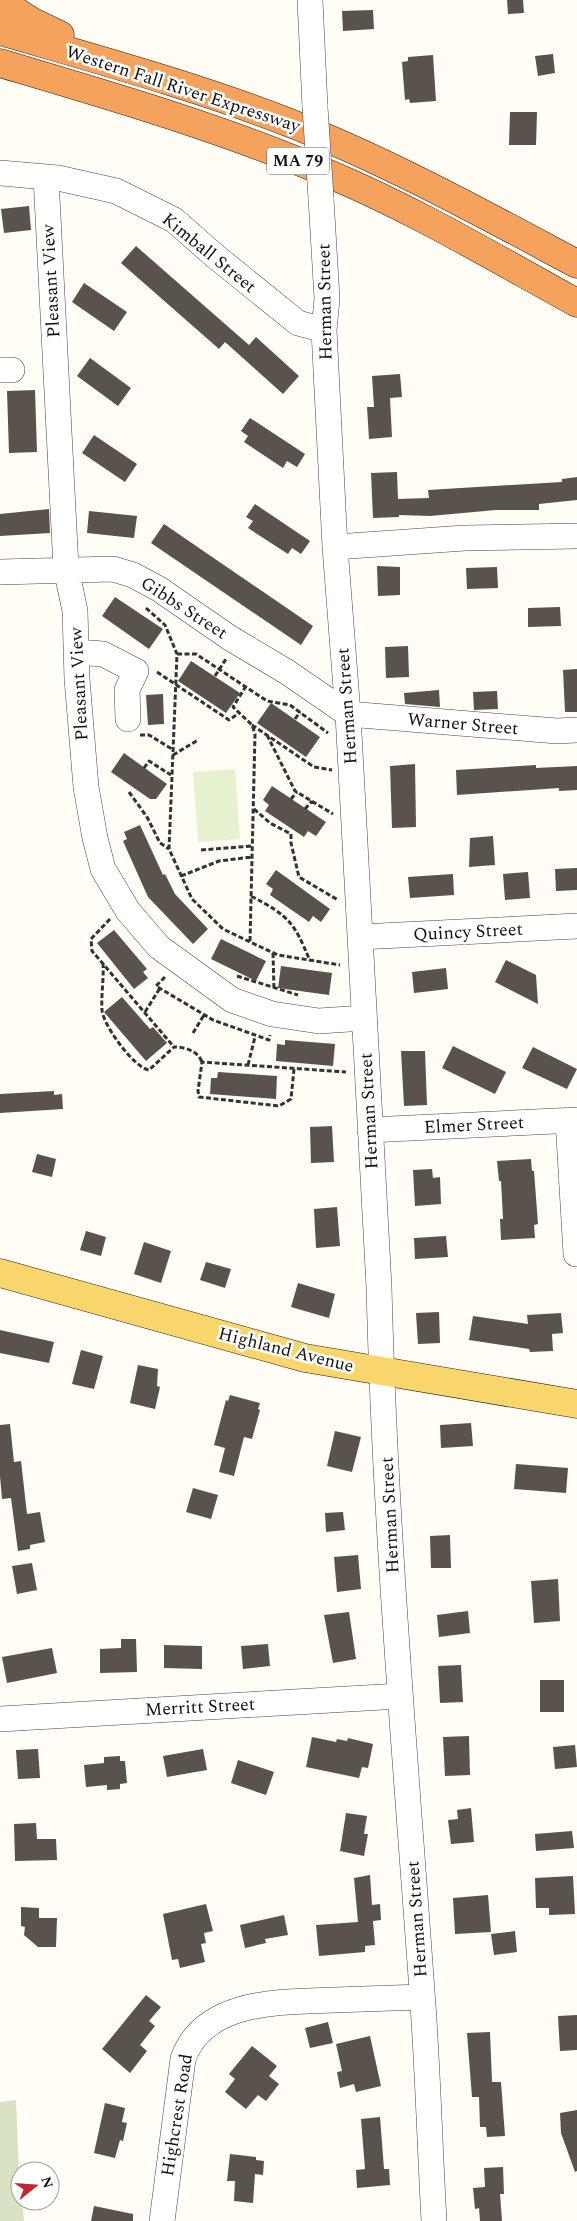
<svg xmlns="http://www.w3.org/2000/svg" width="577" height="2221" font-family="Spectral,serif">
<rect width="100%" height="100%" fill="#fffdf5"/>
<!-- cemetery -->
<path fill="#d9e3c4" d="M16,2100l4,101h2l2,20h-24v-119z"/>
<!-- pitch -->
<path fill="#e6f2cf" d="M235,769l5,70 -42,3 -5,-70z"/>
<!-- building -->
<path fill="#5a524d" d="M507,0h16l1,13 -16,1z
M373,10l1,19 -31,2 -1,-20z
M553,54l2,19 -17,3 -3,-20z
M433,55l3,46 -26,2 -1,-4 -4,1 -3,-38 6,-1v-4z
M510,112h27l-1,33h-27z
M29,206l2,24 -27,3 -3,-24z
M136,246l113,99 7,-8 43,39 -16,18 -58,-52 -6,7 -98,-86z
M84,283l43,29 -13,19 -42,-29z
M90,358l41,30 -13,18 -41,-30z
M400,374l2,23 -12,1 2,39 -23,2 -2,-32h7l-2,-31z
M35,390l2,62 -28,1 -2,-62z
M250,418l55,36 -8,13 -10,-6 -4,7 -39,-26 4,-6 -7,-5z
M94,435l43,29 -12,18 -43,-29z
M397,472l1,27 31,-1 -1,-8 134,-8v-3l15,-2v23l-38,4v6h-43l-66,6 -31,-1v2l-26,1 -2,-45z
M255,504l55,37 -9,13 -9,-6 -4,6 -40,-26 5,-7 -7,-4z
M49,509l1,24 -50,3v-22z
M89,511l48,5 -3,22 -47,-5z
M164,524l149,102 -12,19 -150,-102z
M377,566l23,1v28l-22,1z
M497,567l1,21 -31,1 -1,-21z
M115,597l48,32 -14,20 -47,-33z
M560,607l1,19 -33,1v-19z
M408,646l1,31 -23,1 -1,-31z
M191,661l49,32 -14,20 -48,-32z
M577,669v43h-12l-2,-42z
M439,690l1,17 -35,-3 -1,-11z
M497,691l1,18 -24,1 -1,-18z
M163,694l1,30 -16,1 -2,-30z
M271,703l49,34 -14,20 -49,-34z
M124,753l43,31 -11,15h-6l-39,-27z
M415,764l1,63 -24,1 -2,-62z
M536,765v3l41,-2v24l-18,1v-3l-102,7 -1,-25z
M272,786l54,36 -10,14 -8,-5 -4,6 -39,-26 4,-6 -6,-5z
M140,825l23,50 2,-1 10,20 33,35 -15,15 -45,-47 -25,-56 4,-2 -3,-7z
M493,836l2,29 -26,2 1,-29z
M577,868v22l-21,1 -1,-22z
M276,870l54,39 -9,13 -8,-6 -4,6 -39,-27 3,-6 -7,-5z
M528,872l2,26 -25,2 -2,-26z
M453,874l1,21 -44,3 -2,-21z
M114,930l33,39 -4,3 5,6 -14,11 -37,-46z
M221,939l45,22 -10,20 -45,-22z
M506,960l30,15 2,29 -43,-22z
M281,966l51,7 -3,22 -51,-7z
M446,968l2,21 -34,4 -2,-21z
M122,997l28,32 3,-2 14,16 -21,18 -42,-49z
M285,1040l50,4 -2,22 -57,-5 1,-17 8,1z
M453,1046l53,26 -11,22 -53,-26z
M533,1047l44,22 -10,20 -45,-21z
M401,1051h24l2,54 -23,1z
M218,1072l59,4 -1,23 -66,-5 1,-16h6z
M54,1091v4l8,-1 1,15 -63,4v-19z
M332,1126l2,36 -23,1 -1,-36z
M37,1154l19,5 -4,18 -20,-5z
M531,1159l1,12h2l4,53 -4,1 1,13 -34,2 -1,-21h3l-2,-38h-2l-2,-20z
M432,1169l1,9 7,-1 1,27 -26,2 -2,-36z
M337,1207l3,39 -24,2 -2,-39z
M86,1231l20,6 -5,19 -21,-6z
M446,1236l2,21 -33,2 -1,-21z
M144,1242l27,9 -10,32 -27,-9z
M206,1262l25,7 -6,19 -25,-8z
M298,1283l37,11 -6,24 -38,-11z
M439,1312l1,31 -22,1 -2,-31z
M561,1313l2,20 -11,1 1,17 -23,1 -1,-3 -60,-9 4,-24 55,8 -1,-9z
M0,1330l54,12 -5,21 -49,-10z
M81,1350l22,6 -9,33 -22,-5z
M138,1365l20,4 -1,17 3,1 -5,22 -25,-6z
M230,1395l30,8 -2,6 2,1 -8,29 -8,-2 -10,39 -15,-4 6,-24 -11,-3 12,-45 2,1z
M471,1423l2,23 -32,2 -1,-23z
M10,1424l4,38 7,-1 6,53 13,-2 5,30 -15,3v4l-12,2 -7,-53 -9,1 -2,-23v-51z
M335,1431l26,6 -9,35 -25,-6z
M516,1464l52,4 -2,25 -52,-4z
M193,1488l25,7 -7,24 -25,-7z
M343,1512l2,18 -19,2 -1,-19z
M450,1535l1,33h-20l-1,-32z
M358,1555l3,34 -24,3 -3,-35z
M32,1563l5,27 -20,4 -5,-28z
M558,1579l2,42 -26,2 -3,-42z
M468,1611l2,22 -31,4 -2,-22z
M349,1612l7,47 -23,4 -9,-48z
M121,1639h15l1,33 -37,1v-24l21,-1z
M268,1644l2,22 -27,3 -2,-23z
M164,1645l38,1v23l-38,-1z
M52,1648l5,25 -50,10 -5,-26z
M461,1665l2,37 -23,1 -2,-37z
M540,1680h24v32h-24z
M469,1736l1,39 -25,1 -2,-39z
M312,1737l24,5 1,-3 10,2 1,-3 25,6 -5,24 -6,-1 -3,11 -53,-11z
M575,1745l2,22 -22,2 -2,-22z
M38,1749l2,29 -22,1 -2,-29z
M203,1749l4,21 -40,7 -4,-21z
M120,1756v5h5l2,22 -7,1v5l-13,1v-5l-21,2 -2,-22 20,-2v-6z
M238,1760l36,12 -8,23 -35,-12z
M471,1808l3,34 -23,2 -3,-24 10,-1 -1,-9z
M346,1813l21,3 -3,18h4l-4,22 -24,-5z
M36,1823l1,16h19l1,21 -42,1 -1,-37z
M572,1831l2,17 -38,3 -1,-17z
M370,1875l2,30 8,-1 1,16 -8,1 2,24 -10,1v6l-46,4 -3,-31 42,-3 -4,-44z
M573,1876l2,38 -26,1v-7h-13l-1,-30z
M488,1895l3,37 -36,2 -2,-36z
M206,1904l7,27 -9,2 2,10 -5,1 4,18 -25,6 -2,-9 -6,1 -9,-46z
M21,1907l18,1v10h18l-1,29h-18l-14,-12 1,-8 -4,-1z
M284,1915l4,20 -23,4 1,4 -21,5 -5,-23z
M515,1931l2,21 -23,3 -3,-21z
M146,1995l15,12 -12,14 6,5 -15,19 7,6 -17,22 -28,-24z
M577,2015v35l-17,1 -2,-35z
M328,2022l5,21 -23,5 -5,-20z
M490,2032l2,50h9l4,54 -18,1 -1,-10h-6l-1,-30h-7l-5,-64z
M370,2036l11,50 -25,6 -2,-8 -14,4 -3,-16 5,-1 -6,-27z
M252,2046l25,20 -8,10 10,8 -13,17 -8,-6 -12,14 -21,-17 10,-13 -6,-5z
M105,2103l20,5 -3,14 5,1 -4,18 -3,-1 -5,18 -21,-5z
M577,2110v61l-2,1 -14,-39 -1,-20z
M380,2117l4,52h5l1,16 -33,3 -1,-18 9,-1 -4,-50z
M230,2154l26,3v3l8,1 -1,14 -8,-1 -2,29 -19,-2 1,-20h-8z
M503,2167l1,27h-4l2,27h-22l-1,-13 -4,1 -2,-21 12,-1 -1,-19z
M94,2206l39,8v7h-42z"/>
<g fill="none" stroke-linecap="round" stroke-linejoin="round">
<!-- minor casing -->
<g stroke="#444" stroke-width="26">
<path id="minor" d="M310,0l5,107
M0,173l58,5 58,13 58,29 41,36 83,67 26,7
M46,177l20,391 9,43 2,68 9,108 9,51 8,31 25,42 31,36 73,53 40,14 47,7 45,-3
M321,198l6,101 -3,31 11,217 13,167 31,573c6,240 27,479 44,718 5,72 7,144 11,216
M0,370h12
M335,547l130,-9 112,-2
M0,572l113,-3 20,6 26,14 71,49 57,34 61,42 209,17 20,-1
M76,652l27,2 33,17 -9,19 1,29
M360,937l217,-11
M568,1120l8,134
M370,1130l207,-10
M0,1719l400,-23
M162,2221l21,-162c21,-60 99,-57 151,-59 29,-1 59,-2 88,-3"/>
</g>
<!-- major casing -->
<g stroke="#222" stroke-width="29">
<path id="major" d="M0,1273l305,85 272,46"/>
</g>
<!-- highway casing -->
<g stroke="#222" stroke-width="29">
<path id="highway" d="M0,1l31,20 29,14
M0,31c99,29 199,56 295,94 98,39 190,90 282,139
M0,63c111,33 222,65 329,111 86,36 166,84 248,129"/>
</g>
<!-- path -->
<path stroke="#333" stroke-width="3" stroke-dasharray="5 2.5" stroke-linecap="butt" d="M146,608l19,17 12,29 -8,195 23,50 31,30 27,13 28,13 62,10
M177,654h19l71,47 23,4 38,28
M157,672l72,48 9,-6
M215,676l11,-17
M246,686l-13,21 19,18 3,9 -5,208
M295,719l5,-7
M252,725l62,42 18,3
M140,735h9l23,14
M267,735l28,56 38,23
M173,755l25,-15
M144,768l5,-7 22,14
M129,792l18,25 13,26 9,6
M291,799l6,-7
M254,809l16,14 21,11v9l8,34 39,23
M305,809l7,-8
M201,850l51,-4
M181,876l38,-15 33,-4
M251,896c38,20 43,26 59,65
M110,919l-19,20 1,12 82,96
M273,953l1,36
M103,963c1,16 -2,32 -1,47 1,15 32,58 47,60l25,-23c11,0 24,4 28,15
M237,976l61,19
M165,977l-9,9 57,34 56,20 1,-5
M145,1012l15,-24
M193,1033l11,-18
M248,1065l7,-28
M294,1069l-3,30 -12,7 -80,-9 -1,-6 4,-29 144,10"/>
<!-- minor -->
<use href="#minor" stroke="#fff" stroke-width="25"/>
<!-- major -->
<use href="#major" stroke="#f9d66b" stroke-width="28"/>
<!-- highway -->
<use href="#highway" stroke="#f5a25d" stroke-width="28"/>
<!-- minor-bridge casing -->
<g stroke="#444" stroke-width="26" stroke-linecap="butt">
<path id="minor-bridge" d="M315,107l6,91"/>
</g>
<!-- minor-bridge -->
<use href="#minor-bridge" stroke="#fff" stroke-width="25"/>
</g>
<g text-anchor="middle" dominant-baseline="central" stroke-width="5" stroke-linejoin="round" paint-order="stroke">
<!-- shield labels -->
<rect fill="#fff" stroke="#585858" stroke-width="1" x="267" y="147.5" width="62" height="27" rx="4"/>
<g font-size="16" font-weight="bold" fill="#111">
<text x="298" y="161">MA 79</text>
</g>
<!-- street labels -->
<g font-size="18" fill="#111" stroke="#fff">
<text transform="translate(183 89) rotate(18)">Western Fall River Expressway</text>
<text transform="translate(209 253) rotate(39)">Kimball Street</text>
<text transform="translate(51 281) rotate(-93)">Pleasant View</text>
<text transform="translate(325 302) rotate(-91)">Herman Street</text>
<text transform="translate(184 608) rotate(33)">Gibbs Street</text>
<text transform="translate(79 684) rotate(-93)">Pleasant View</text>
<text transform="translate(347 706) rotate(-94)">Herman Street</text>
<text transform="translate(463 724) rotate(5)">Warner Street</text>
<text transform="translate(468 932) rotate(-3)">Quincy Street</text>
<text transform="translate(369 1111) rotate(-93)">Herman Street</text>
<text transform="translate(474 1125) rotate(-3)">Elmer Street</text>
<text transform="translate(286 1350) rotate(14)">Highland Avenue</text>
<text transform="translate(390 1515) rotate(-93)">Herman Street</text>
<text transform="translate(200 1707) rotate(-3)">Merritt Street</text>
<text transform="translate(417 1919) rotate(-94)">Herman Street</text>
<text transform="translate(177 2115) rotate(-81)">Highcrest Road</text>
</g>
</g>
<!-- north arrow -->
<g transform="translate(35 2186) rotate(73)"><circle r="24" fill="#ffffff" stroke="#a0a0a0"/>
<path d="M0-4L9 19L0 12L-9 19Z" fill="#c4262e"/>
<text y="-8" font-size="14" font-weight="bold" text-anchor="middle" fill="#111111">N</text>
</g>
</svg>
